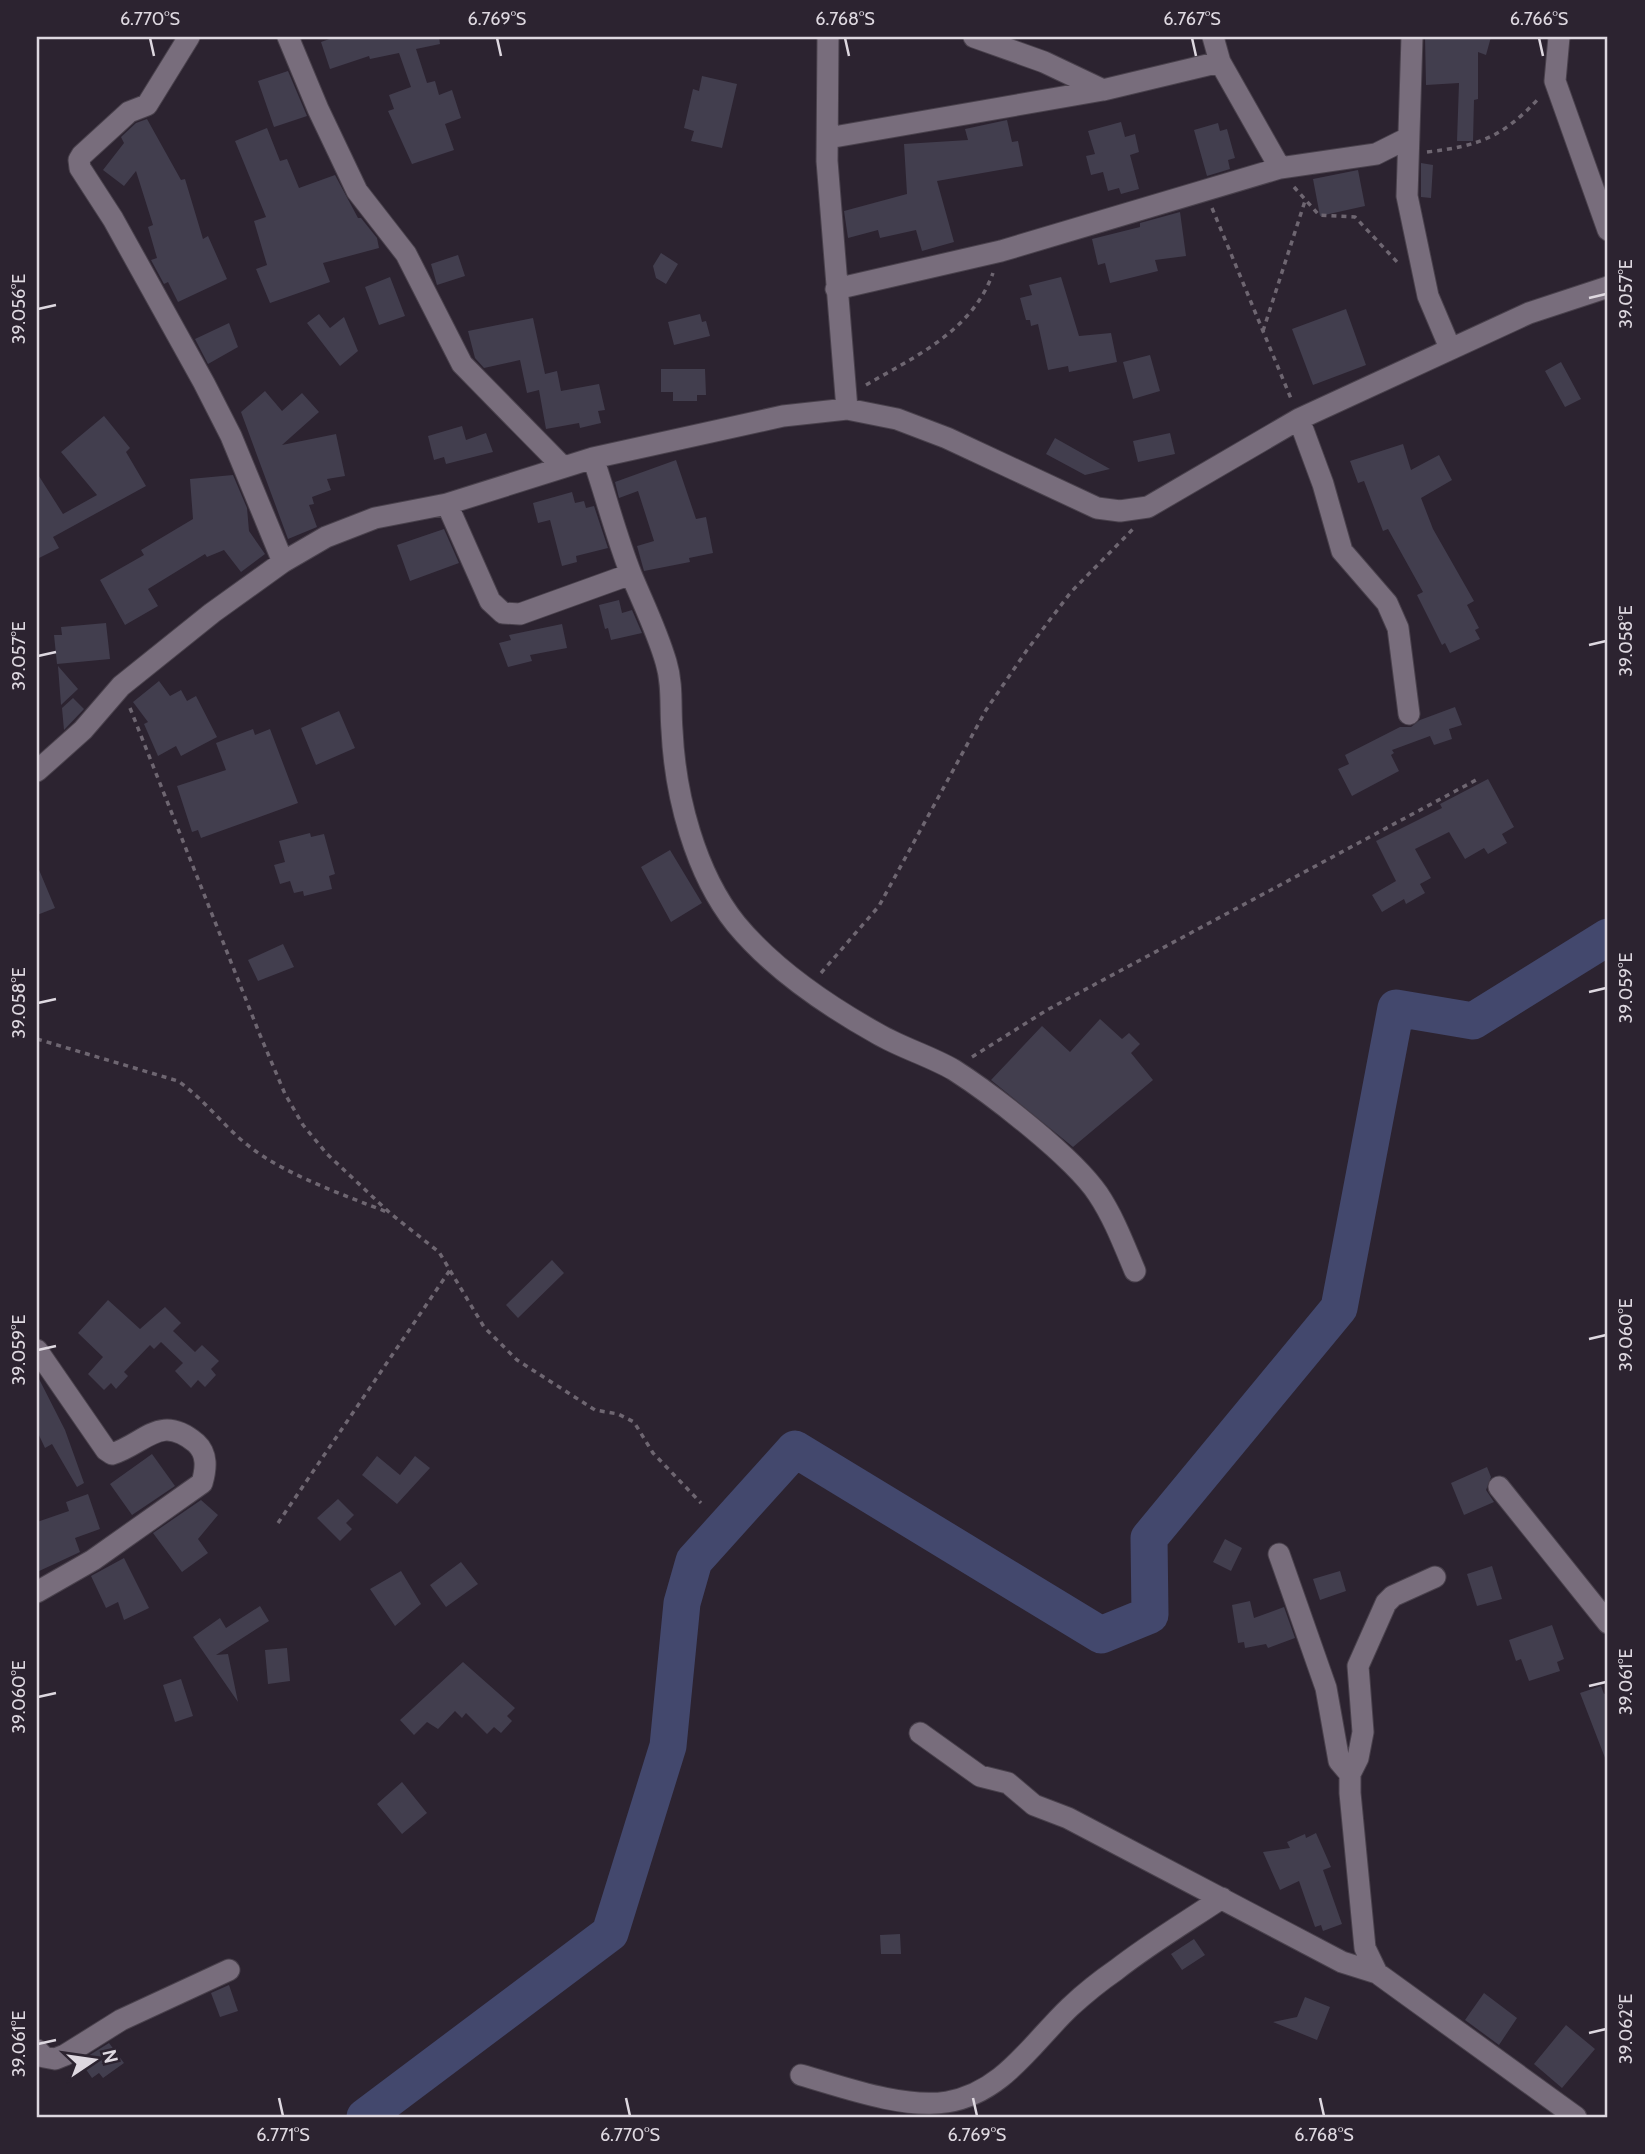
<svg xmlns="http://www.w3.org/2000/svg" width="1645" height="2154" font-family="Cabin,sans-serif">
<rect width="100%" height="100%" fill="#2c2330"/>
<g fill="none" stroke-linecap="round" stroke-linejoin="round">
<!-- river -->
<path stroke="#43486d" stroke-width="37" d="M365,2117l245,-184 58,-187 14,-143 12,-42 101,-112 306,186 49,-20 -1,-77 190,-230 57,-300 77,13 135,-84"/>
</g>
<!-- building -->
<path fill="#423e4e" d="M335,37h104l1,7 -24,5 11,34 8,-2 4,14 13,-5 9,28 -16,6 9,26 -42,14 -24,-53 6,-2 -5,-14 22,-8 -12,-34 -29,6 -1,-3 -39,13 -9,-27z
M1425,37h66l-5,18 -8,-3v47l-4,1 -1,41h-16l2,-58 -33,2z
M288,71l19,45 -33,11 -16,-46z
M702,76l35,8 -15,64 -31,-7 3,-10 -10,-3 9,-39 6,2z
M147,119l34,61 4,-1 18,60 5,-3 19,43 -49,23 -10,-20 -4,2 -13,-24 6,-2 -9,-31 5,-2 -17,-54 -12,15 -21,-16 21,-27 -3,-6 15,-14z
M1007,120l5,22 6,-1 5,25 -86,15 17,61 -32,9 -6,-21 -36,8 -2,-8 -30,8 -4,-27 63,-17 -3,-50 64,-4 -3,-11z
M1121,122l4,15 10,-3 4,18 -9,3 9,34 -18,5 -2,-6 -11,3 -5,-19 -12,3 -5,-19 9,-2 -7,-23z
M1218,123l2,8 7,-2 8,29 -7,2 2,9 -23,7 -13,-46z
M267,128l13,33 7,-2 12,29 36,-13 23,43h3l16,20 2,10 -56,15 7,19 -60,21 -14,-34 11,-4 -13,-44 12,-4 -31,-76z
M1421,163l12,2 -2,33 -10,-1z
M1358,170l7,36 -45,10 -7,-37z
M1180,212l6,44 -31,4 3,11 -48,12 -5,-20 -7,2 -6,-26 48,-12v-4z
M661,253l17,11 -12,20 -10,-6 -3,-12z
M458,255l7,21 -28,9 -6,-21z
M390,277l15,39 -26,9 -14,-38z
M1061,277l18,59 32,-3 6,29 -48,10 -1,-6 -20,4 -10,-46 -7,2 -1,-6h-4l-6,-22 12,-3 -3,-10z
M1346,309l20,56 -53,20 -21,-56z
M319,314l11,14 14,-11 14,34 -18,15 -33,-43z
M700,314l2,8 4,-1 4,15 -36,9 -6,-23z
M533,318l12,56 12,-3 4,20 38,-7 6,26 -7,1 3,12 -21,5 -1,-5 -33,6 -7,-39 -12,3 -7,-33 -36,8 -9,-10 -7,-27z
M229,323l9,24 -30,17 -13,-25z
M1150,355l10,36 -27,8 -10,-37z
M1561,362l20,37 -16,8 -20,-36z
M661,369h44l1,26h-9v6h-24v-9h-12z
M265,391l17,20 20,-18 17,19 -37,33 54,-11 9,42 -18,3 4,11 -19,7 2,7 -5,1 8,22 -29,12 -47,-127z
M104,416l26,32 -4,4 20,34 -93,51 6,11 -22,11v-86l26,41 34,-19 -36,-43z
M462,426l4,14 20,-7 7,19 -47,12 -2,-7 -10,3 -6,-24z
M1170,433l5,21 -37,8 -5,-21z
M1055,438l55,31 -25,6 -39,-21z
M1403,444l8,26 28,-15 13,25 -31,18 12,31 41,72 -7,4 12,23 -4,2 5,9 -30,14 -5,-10 -3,2 -25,-50 6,-3 -35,-63 -5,2 -19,-50 -6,2 -8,-22z
M676,460l20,59 10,-2 7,36 -24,5 1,4 -46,9 -7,-25 17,-5 -16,-50 -19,7 -4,-16z
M233,475l14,33 2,23 16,23 -24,18 -17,-22 -17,7 -2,-3 -57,35 10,17 -33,19 -25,-45 44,-25 -3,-5 52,-31 -3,-40z
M572,492l3,11 9,-2 2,7 8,-2 14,42 -32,8 1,6 -15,4 -12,-46 -12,3 -5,-20z
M444,529l15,34 -49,18 -13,-36z
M619,600l3,13 10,-3 10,23 -31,7 -3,-12 -3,1 -6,-24z
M106,623l4,36 -53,5 -3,-29h8l-1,-8z
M562,624l5,24 -37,7 2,6 -24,6 -9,-24 12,-3 -2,-5z
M58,666l20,23 -17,16z
M159,681l11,15 11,-6 6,11 9,-5 21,41 -36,19 -5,-10 -18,10 -14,-32 4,-2 -15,-20z
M73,698l11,11 -20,21 -2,-22z
M1455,707l7,18 -13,4 3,10 -18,6 -4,-9 -38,14 2,3 -3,2 8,16 -47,25 -14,-27 11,-5 -4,-9 55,-28h11l9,-7z
M339,711l16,37 -39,17 -15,-37z
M253,729l2,6 15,-6 28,74 -97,35 -3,-8 -6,2 -15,-46 49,-16 -10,-27z
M1488,779l26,48 -12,7 5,9 -19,11 -4,-6 -19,11 -16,-27 -34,17 16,29 -11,6 5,9 -19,11 -2,-5 -22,13 -10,-17 24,-14 -20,-40 66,-33 -2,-4z
M310,833l1,4 13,-3 11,40 -6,2 3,13 -28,7 -1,-5 -9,2 -4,-12 -10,3 -6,-19 11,-3 -6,-21z
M670,850l32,53 -31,19 -30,-55z
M37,865l18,43 -18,7z
M283,944l11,23 -36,14 -10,-21z
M1100,1019l22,20 7,-6 11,11 -9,9 22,27 -80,67 -82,-67 51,-54 28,26z
M552,1260l12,13 -46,45 -12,-13z
M108,1300l32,29 25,-22 16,16 -8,8 22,21 7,-7 17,16 -8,8 5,6 -11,12 -7,-7 -7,8 -16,-17 8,-8 -22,-21 -7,7 -4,-4 -26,27 4,4 -12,13 -5,-6 -7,7 -16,-16 15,-17 -25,-24z
M37,1375l28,55 19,53 -7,4 -25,-43 -7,4 -8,-17z
M152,1454l23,32 -43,29 -22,-31z
M377,1456l23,19 15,-19 15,12 -33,36 -35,-29z
M1487,1467l4,10 -5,13 8,12 -30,13 -13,-32z
M88,1494l12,35 -25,9 5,14 -43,20v-50l32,-11 -3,-9z
M338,1499l16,16 -8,8 6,6 -12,12 -23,-23z
M201,1500l17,15 -20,24 10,14 -26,19 -29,-39z
M1225,1539l17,9 -11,23 -18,-9z
M124,1558l25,50 -25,12 -6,-18 -12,6 -15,-32z
M461,1562l17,22 -32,23 -16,-22z
M1492,1566l10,33 -25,7 -10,-32z
M401,1571l20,33 -26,22 -25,-37z
M1340,1571l6,20 -26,9 -7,-21z
M1250,1601l4,17 30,-11 11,31 -27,10 -2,-4 -21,4 -1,-6 -6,1 -6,-38z
M260,1606l9,15 -53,34 12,-1 10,48 -45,-65 27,-19 6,10z
M1552,1625l12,34 -7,3 3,9 -31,10 -8,-22 -5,2 -7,-21z
M287,1648l3,33 -22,3 -3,-34z
M463,1662l52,46 -8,8 5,5 -11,12 -7,-6 -7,7 -21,-21 -4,5 -7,-7 -17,18 -11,-7 -13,13 -14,-15z
M181,1679l12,37 -18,6 -12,-37z
M1601,1686l3,8 4,-2 -1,71 -27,-70z
M402,1782l25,31 -25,21 -25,-30z
M1316,1833l15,34 -8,3 19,54 -19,7 -2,-6 -6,2 -16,-46 -19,9 -17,-38 27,-4 -3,-6 18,-8 1,4z
M900,1934l1,20h-20l-1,-19z
M1194,1939l11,16 -23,15 -11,-16z
M229,1985l9,26 -18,6 -9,-24z
M1484,1993l33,25 -18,27 -34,-25z
M1305,1997l25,10 -13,33 -44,-18 24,-5z
M1566,2025l29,24 -33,39 -28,-24z
M109,2043l15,20 -21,15 -4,-5 -7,5 -12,-17z"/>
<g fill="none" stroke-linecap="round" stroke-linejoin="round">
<!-- street casing -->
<g stroke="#49414c" stroke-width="23">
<path id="street" d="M189,37l-42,68 -18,7 -47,43 -3,5 1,8 33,51 91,164 27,53 52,126
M288,37l30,72 39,82 49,63 56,110 101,103
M828,37l-1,124 20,248
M974,37l70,25 59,28
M1213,37l7,25 60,106
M1412,37l-5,159 21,100 22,52
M1559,37l-4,44 53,149
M828,138l275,-48 117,-28
M836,289l165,-38 279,-83 96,-14 32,-16
M1299,419l24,65 19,67 45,52 11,25 11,86
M593,458c13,38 23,78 38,116 12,29 26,57 35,88 7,23 4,45 6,68 3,65 23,143 64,194 38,46 90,81 142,110 24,14 52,22 76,36 39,25 119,87 144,124 16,24 26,51 37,77
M447,504l43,97 13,12 17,1 111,-40
M37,771l46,-41 38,-44 91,-73 71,-51 43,-25 49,-19 72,-14 146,-46 190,-42 64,-7 50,10 50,19 150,70 23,3 28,-4 151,-88 230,-106 79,-26
M37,1350l69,100 6,4c34,-11 48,-41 84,-11 12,11 10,26 6,40l-109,77 -56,32
M1499,1487l109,136
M1279,1554l47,134 13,73 11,13
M1435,1577l-42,19 -7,7 -28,63 5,66 -5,26 -8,16v19l15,155 12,25 199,144
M920,1733l60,43 28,7 26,22 34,13 274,144 35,11
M37,2050l7,7 11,2 10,-4 56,-35 108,-50
M801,2075c42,12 102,34 146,27 56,-9 85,-59 123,-95 14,-13 30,-26 46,-37 33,-26 70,-48 106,-72"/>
</g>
<!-- path -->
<path stroke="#6e6671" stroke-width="3.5" stroke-dasharray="5 5" stroke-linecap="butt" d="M1427,152c52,-6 76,-15 112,-54
M1294,187l25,28 36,2 44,47
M1212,208l80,193
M1263,331l42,-130
M866,385c50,-29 106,-54 127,-112
M130,708l130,327 25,59 18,31 24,29 64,60 48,38 45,75 33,33 78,50 23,4 16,8 19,31 48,50
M821,973l58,-67 107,-196 41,-60 44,-58 62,-63
M37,1039l141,42c27,19 46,46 72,66 36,28 94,48 137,65
M972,1057l75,-47 429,-230
M278,1523l172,-253"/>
<!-- street -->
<use href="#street" stroke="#786d7c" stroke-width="21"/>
</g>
<!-- ticks -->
<path fill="none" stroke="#ded8e0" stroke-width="2.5" d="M150,38l4,18M497,38l4,18M845,38l4,18M1192,38l4,18M1539,38l4,18M1589,298l17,-4M38,309l18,-4M1589,645l17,-4M38,656l18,-4M1589,992l17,-4M38,1003l18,-4M1589,1339l17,-4M38,1350l18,-4M1589,1686l17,-4M38,1697l18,-4M1589,2033l17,-4M38,2044l18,-4M279,2098l4,18M626,2098l4,18M973,2098l4,18M1320,2098l4,18"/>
<!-- border -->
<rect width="1645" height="2154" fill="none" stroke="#2c2330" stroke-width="77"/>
<!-- north arrow -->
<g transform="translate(94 2060) rotate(77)" stroke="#2c2330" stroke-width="5" paint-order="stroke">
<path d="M0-5L12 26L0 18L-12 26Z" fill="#ded8e0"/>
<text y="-10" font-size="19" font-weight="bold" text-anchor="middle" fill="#ded8e0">N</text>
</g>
<rect x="38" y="38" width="1568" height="2078" fill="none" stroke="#ded8e0" stroke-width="2.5"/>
<g font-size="18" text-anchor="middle" fill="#ded8e0">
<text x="150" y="25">6.770°S</text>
<text x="497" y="25">6.769°S</text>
<text x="845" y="25">6.768°S</text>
<text x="1192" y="25">6.767°S</text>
<text x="1539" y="25">6.766°S</text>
<text transform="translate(1626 294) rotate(-90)" y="6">39.057°E</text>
<text transform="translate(19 309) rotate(-90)" y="6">39.056°E</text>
<text transform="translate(1626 641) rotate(-90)" y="6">39.058°E</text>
<text transform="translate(19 656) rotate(-90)" y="6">39.057°E</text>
<text transform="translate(1626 988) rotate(-90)" y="6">39.059°E</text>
<text transform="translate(19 1003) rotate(-90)" y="6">39.058°E</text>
<text transform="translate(1626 1335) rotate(-90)" y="6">39.060°E</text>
<text transform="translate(19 1350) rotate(-90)" y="6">39.059°E</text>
<text transform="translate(1626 1682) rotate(-90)" y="6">39.061°E</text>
<text transform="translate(19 1697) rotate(-90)" y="6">39.060°E</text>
<text transform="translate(1626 2029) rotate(-90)" y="6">39.062°E</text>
<text transform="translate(19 2044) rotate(-90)" y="6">39.061°E</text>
<text x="283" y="2141">6.771°S</text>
<text x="630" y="2141">6.770°S</text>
<text x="977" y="2141">6.769°S</text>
<text x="1324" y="2141">6.768°S</text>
</g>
</svg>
